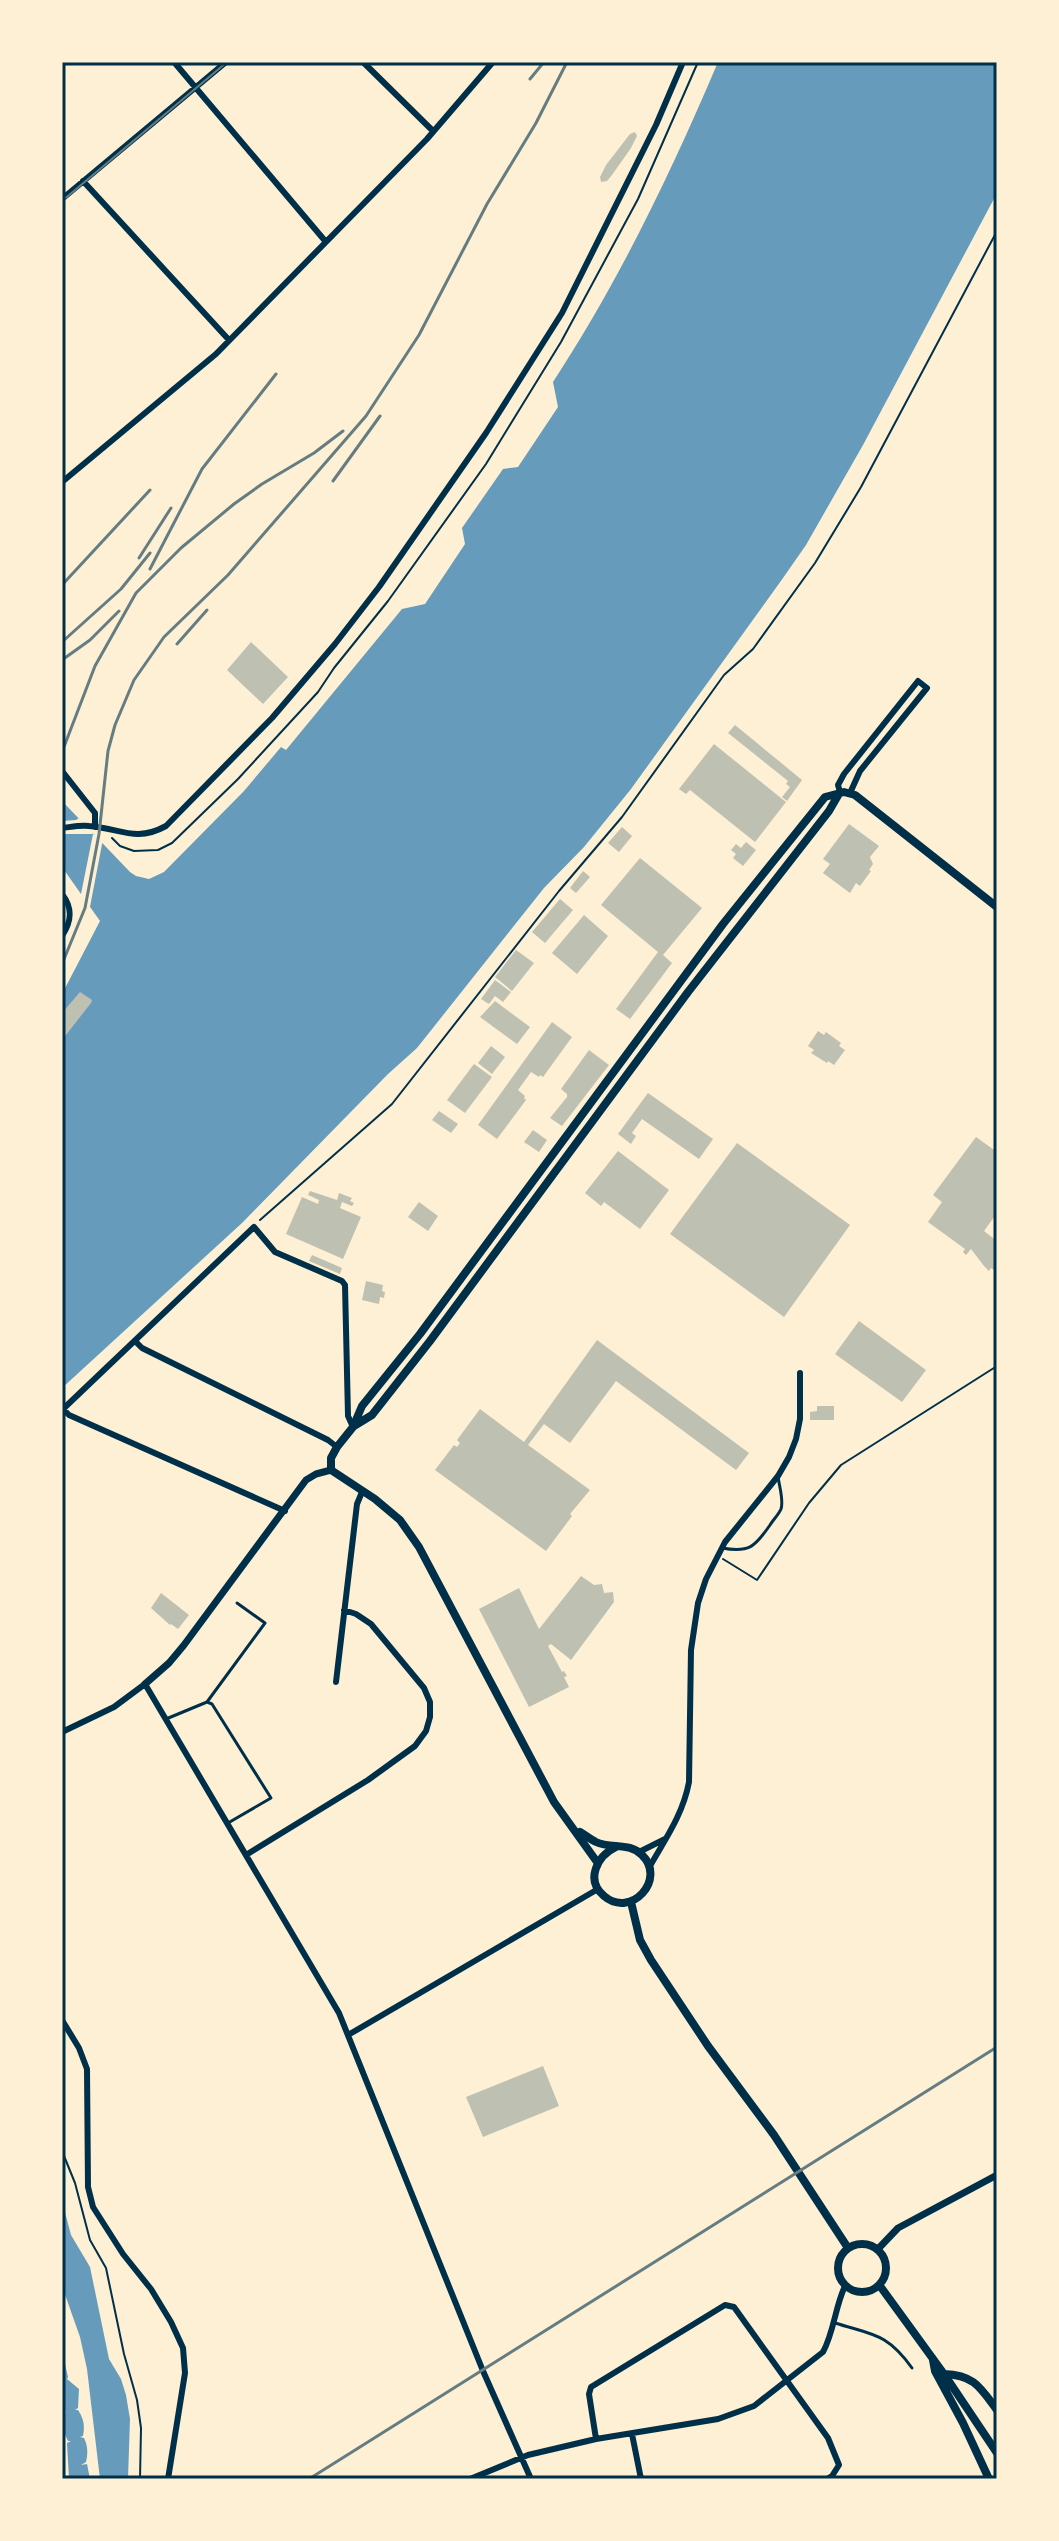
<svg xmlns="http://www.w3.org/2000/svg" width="1059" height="2541" font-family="Cabin,sans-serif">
<rect width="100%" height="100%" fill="#fdf0d5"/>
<!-- water -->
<path fill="#669bbc" d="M718,62h279v131l-134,252 -57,100 -23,33 -152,211 -47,58 -40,41 -127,160 -29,26 -146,149 -180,165v-394l38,-73 -38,-54v-66l68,71 6,4 13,3 15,-7 80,-81 37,-44 5,3 116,-141 23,-5 40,-60 -3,-16 41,-59 15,-2 40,-60 -5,-25c66,-101 118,-209 165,-320z
M62,2201l9,34 19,32 19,92 12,20 5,16 4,24 -2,60h-28l-13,-110 -7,-32 -18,-51z
M62,2364h3l3,13 -1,2 12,10 -1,19 -3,2h3c6,9 7,16 5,26l-3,1 4,1c4,8 4,16 2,24l-5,3 6,-1 3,15h-21l-2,-36 4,-2h-3l-6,-13v-13l4,-3 -4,-1z"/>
<!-- pier -->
<path fill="#fdf0d5" d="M82,816l9,10 2,8 10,5 -14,73 -9,-13 13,-65h-31v-13l14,-1z"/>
<!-- building -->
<path fill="#bec0b2" d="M635,132l2,4 -6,12 -19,27 -5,6 -6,1 -1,-5 6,-12 24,-31z
M251,642l37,35 -25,27 -36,-34z
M735,725l67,55 -15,21 -5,-4 8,-10 -4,-3 2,-3 -60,-48z
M714,744l72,58 -31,40 -65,-52 -4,4 -7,-5z
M849,824l30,22 -9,11 3,7 -4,6 2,1 -11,15 -4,-3 -6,10 -27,-20 7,-9 -7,-5z
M622,827l10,9 -13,16 -11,-9z
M746,842l10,8 -13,16 -10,-8 3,-4 -5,-4 5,-6 5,4z
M640,858l62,50 -39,47 9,8 -42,56 -14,-10 42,-57 -57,-47z
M583,871l7,6 -14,16 -6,-5z
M560,899l13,11 -28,33 -13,-11z
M584,915l24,21 -31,38 -25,-21z
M516,950l18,13 -22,28 -17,-14z
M495,980l16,12 -8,10 -8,-6 -6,8 -8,-5z
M80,992l12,8 -1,3 -29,37v-27z
M495,1001l35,26 -13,17 -37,-27z
M552,1022l20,15 -29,40 -3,-2 -1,2 -8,-5 -13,18 7,6 -1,2 2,2 -29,39 -19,-14z
M818,1031l6,4 2,-3 15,11 -2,3 6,4 -11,15 -6,-4 -1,2 -16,-10 3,-3 -6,-4z
M491,1046l14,11 -13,17 -14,-11z
M589,1050l20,15 -47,61 -12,-8 17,-21v-3l-6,-5z
M474,1064l18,13 -27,36 -18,-13z
M648,1093l65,46 -14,20 -57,-40 -10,14 4,3 -5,8 -13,-10z
M439,1111l19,13 -7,9 -19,-13z
M533,1130l14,10 -8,12 -15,-10z
M976,1137l21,15v61l-13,18 13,10v31l-6,-4 -2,3 -5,-5 -13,-17 -5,6 -3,-3 2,-3 -37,-27 14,-20 -9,-7z
M737,1143l113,82 -66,92 -114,-83z
M618,1151l51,39 -29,39 -36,-27 -3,4 -16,-13z
M310,1191l27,9 2,-7 13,5 -2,3 4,2 -2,3 -10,-4 -2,6 21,9 -18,42 -57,-25 16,-37 16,7 1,-4 -11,-5z
M419,1202l19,14 -10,15 -20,-14z
M312,1255l30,13 -2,6 -31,-13z
M366,1281l17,4 -1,6 3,1 -1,6 -4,-1 -1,7 -17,-4z
M859,1321l67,49 -24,32 -67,-48z
M597,1340l152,113 -13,17 -120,-89 -46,62 -26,-19 -16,21 62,45 -20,24 2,2 -26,35 -111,-81 19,-25 3,2 3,-4 -3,-3 23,-31 44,33z
M817,1406h17v14h-24v-8l7,-1z
M581,1576l13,9 8,-1 2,9 9,-1 1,10 -43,58 -20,-16 -3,2 14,26 2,-1 3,5 -3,1 5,10 -40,20 -50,-98 40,-21 20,41z
M161,1593l28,22 -11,14 -7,-5 -1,1 -19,-17z
M543,2066l16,40 -76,31 -17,-40z"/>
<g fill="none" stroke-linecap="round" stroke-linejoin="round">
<!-- path -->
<path stroke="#003049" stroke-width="2" d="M112,838l8,8 14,5 24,-1 14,-7 66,-64 80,-87 16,-24 54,-67 98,-137 75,-122 77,-143 60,-137
M260,1220l132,-116 167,-213 63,-74 102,-142 29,-26 62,-86 46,-76 136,-256
M723,1559l34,21 52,-77 32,-38 156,-99
M62,2151l13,32 15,57 16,28 18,86 13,46 4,28 -1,51"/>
<!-- service -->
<path stroke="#003049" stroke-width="3" d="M722,1548c27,5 33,-1 48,-23 3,-5 9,-11 11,-16 3,-9 -2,-23 -3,-33
M207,1702l58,-79 -28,-20
M166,1719l41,-17 5,2 59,94 -43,25
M835,2323c38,12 52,10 77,45"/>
<!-- minor -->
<path stroke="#003049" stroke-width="6" d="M174,62l152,180
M363,62l70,69
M83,181l146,159
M62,199l164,-137
M62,482l154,-128 211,-215 66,-77
M62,771l33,42v14
M840,792l-2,-7 6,-11 74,-93 9,7 -67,83 -10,22
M62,828c9,-1 18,-3 27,-2 31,2 46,17 77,0l106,-108 63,-74 44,-57 107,-154 76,-120 94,-188 27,-63
M62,894c11,14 10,27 0,42
M136,1342l6,6 186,92 9,7
M63,1409l6,6 216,96
M62,1410l192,-183 21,25 67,29 3,4 3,131 5,11
M336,1682l21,-178 5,-12
M62,1732l52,-25 31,-23 194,329 144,358 48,108
M639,1852l26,-13
M246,1855l122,-75 47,-34 11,-15 4,-14v-15l-6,-14 -53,-64 -15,-10 -12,-4
M650,1866c16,-28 33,-52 39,-84l2,-132 7,-47 8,-24 19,-37 53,-66 11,-19 7,-18 4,-20v-46
M62,2020l17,28 8,21 1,118 5,20 30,47 28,35 20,33 12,26 2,25 -17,106
M348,2035l250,-146
M632,2434l9,45
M596,2439l-7,-45 2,-7 134,-82 9,2 94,131 11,27 -7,11 -5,3
M470,2479l58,-24 68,-16 122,-20 36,-13 69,-54c11,-20 12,-45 22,-66"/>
<!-- tertiary -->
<path stroke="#003049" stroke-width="7" d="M145,1684l24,-21 15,-18 122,-165 10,-6 15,-4
M878,2249l20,-21 99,-53"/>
<!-- secondary -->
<path stroke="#003049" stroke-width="8" d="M354,1426l18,-11 58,-74 258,-349 141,-181 11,-19
M580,1832c5,3 10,7 16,10 15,7 34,0 46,13 25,24 -11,64 -38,41 -19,-16 -7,-40 12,-49
M597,1862l-43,-60 -135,-255 -19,-27 -25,-21 -44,-29v-12l6,-11 16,-20 9,-21 58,-72 303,-410 102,-127 19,-5 11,3 142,112
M631,1902l9,38 11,20 57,86 66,89 74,113
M838 2268a24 24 0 1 1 48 0a24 24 0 1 1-48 0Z
M880,2286l64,88 53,79
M933,2360l2,11 28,52 26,56
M944,2374c30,1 36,13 53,36"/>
<!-- tram -->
<path stroke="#657d81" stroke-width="2" d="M62,201l165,-139"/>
<!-- rail -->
<path stroke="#657d81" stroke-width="3" d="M530,79l14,-17
M333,481l47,-65
M139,558l32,-50
M150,569l52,-100 74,-95
M62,585l88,-95
M62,642l59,-53 29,-36
M177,644l30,-34
M62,660l28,-20 29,-29
M62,752l33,-86 41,-73 45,-45 53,-44 28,-20 52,-31 29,-22
M62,964l23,-56 14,-74 9,-83 7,-26 19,-45 30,-43 64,-62 138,-159 53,-81 68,-131 49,-81 31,-61
M309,2479l688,-432"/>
</g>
<!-- border -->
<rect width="1059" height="2541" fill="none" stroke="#fdf0d5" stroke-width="128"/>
<rect x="64" y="64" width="931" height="2413" fill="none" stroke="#003049" stroke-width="3"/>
</svg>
